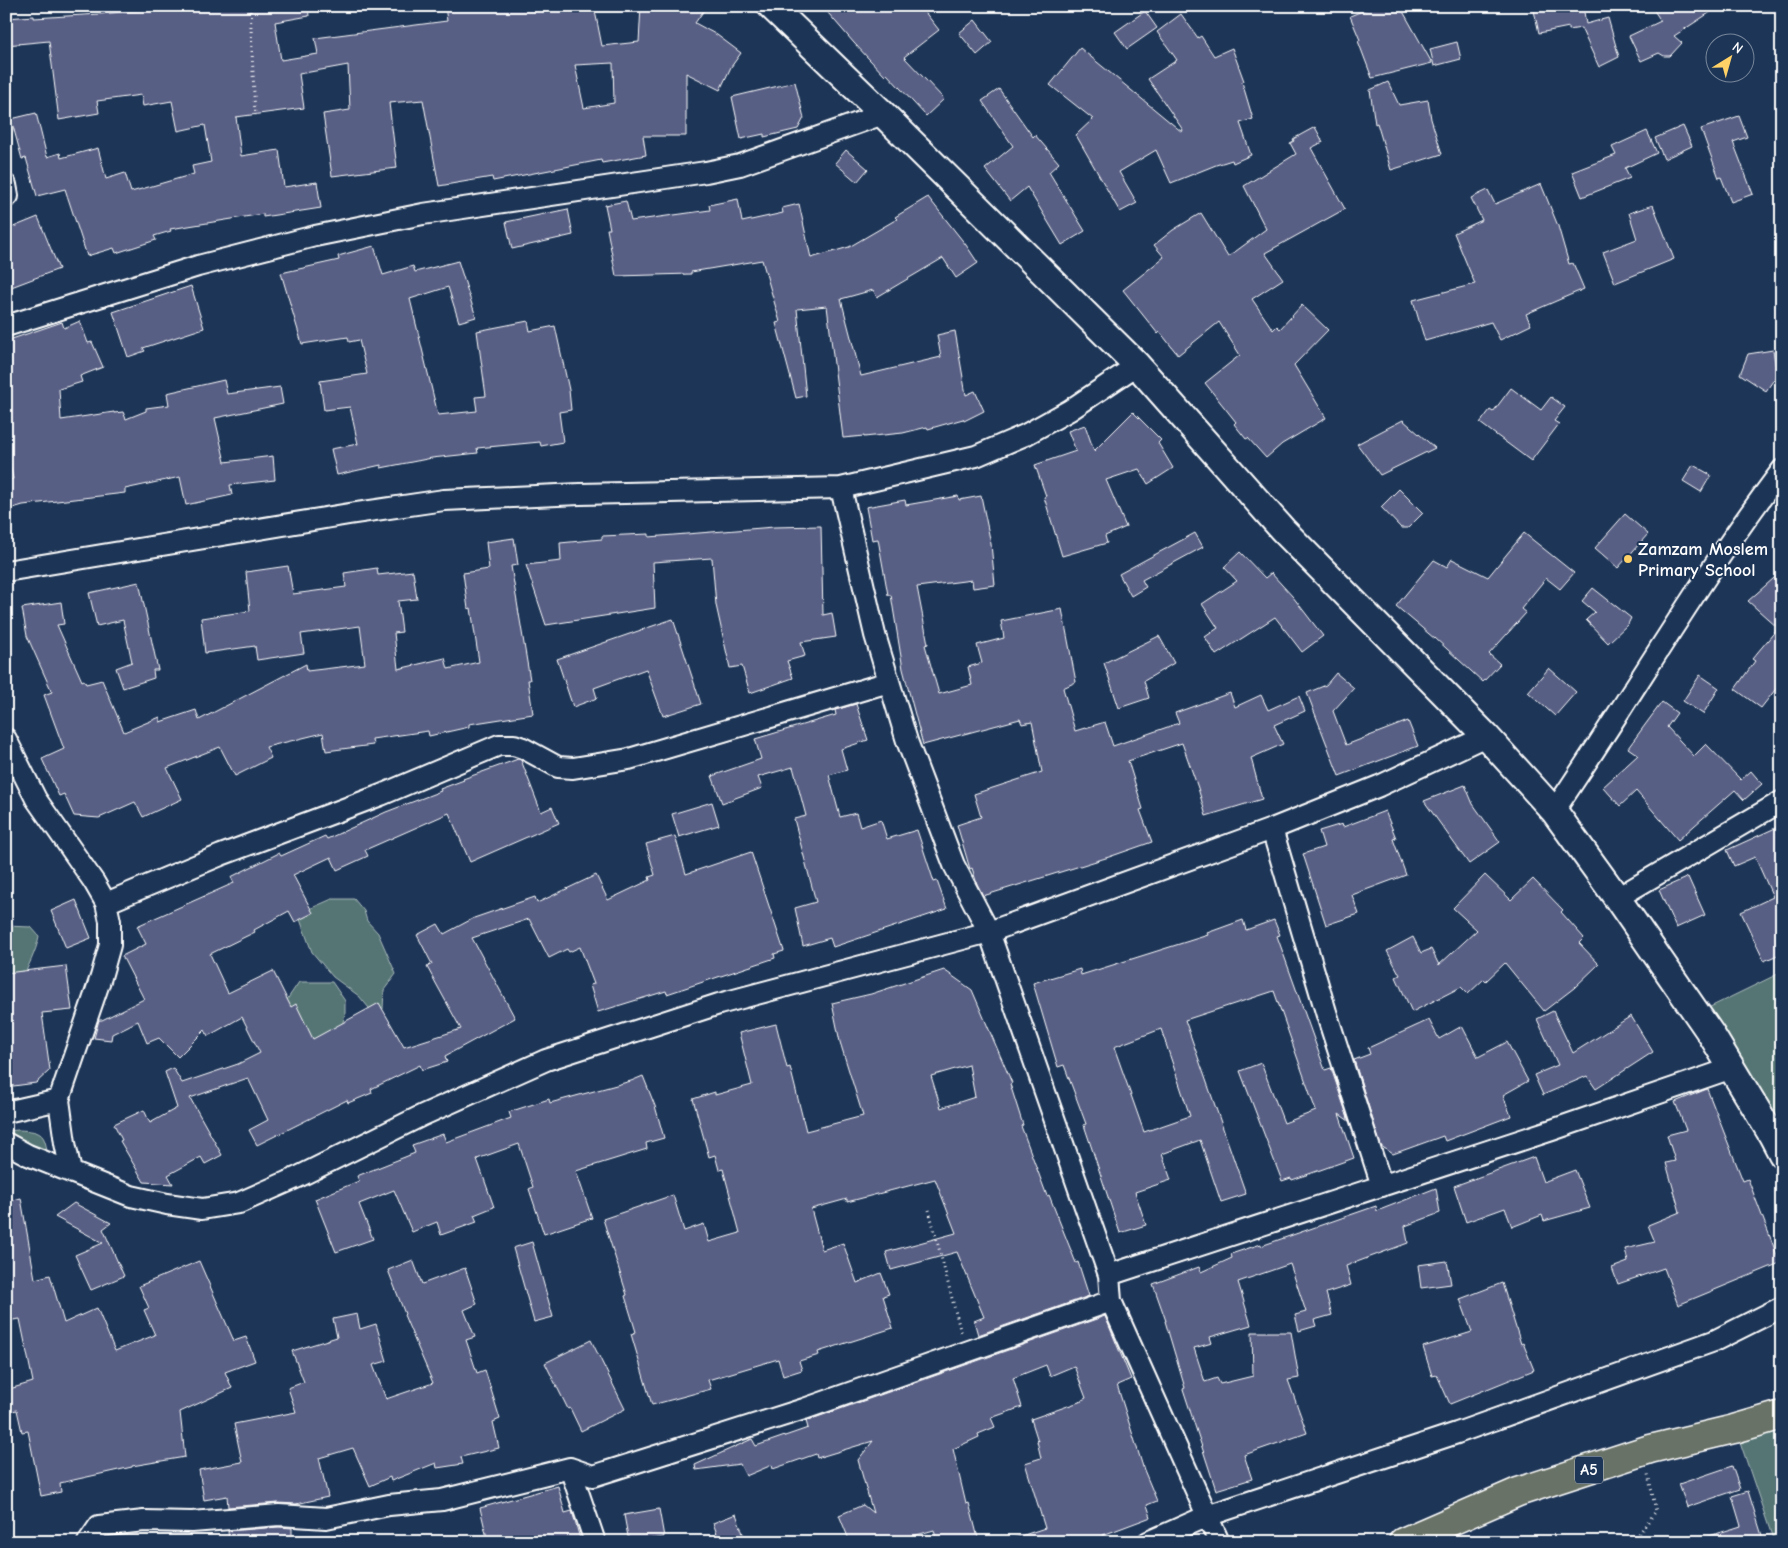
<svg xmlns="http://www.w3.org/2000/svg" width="1788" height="1548" font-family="'Comic Neue',sans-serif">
<rect width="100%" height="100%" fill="#1d3557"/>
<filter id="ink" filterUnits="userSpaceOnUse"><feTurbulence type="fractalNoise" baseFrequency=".02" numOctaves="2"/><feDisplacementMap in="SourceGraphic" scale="10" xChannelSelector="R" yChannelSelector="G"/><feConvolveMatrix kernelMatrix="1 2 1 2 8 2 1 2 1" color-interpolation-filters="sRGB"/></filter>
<g filter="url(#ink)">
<!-- green -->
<path fill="#557574" stroke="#aababa" d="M332,899h22l10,12 3,10 11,12 18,41 -12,16 -1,19 -9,5 -15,-18 -26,-19 -21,-25 -14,-38z
M6,926l25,1 8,9c-3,17 -12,31 -18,47l-15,4z
M1782,972v171l-80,-132z
M299,982h33l13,19v12l-4,18 -23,16 -36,-40z
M18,1130c26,1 27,4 30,29l-42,-11v-17z
M1782,1423v119h-8l-37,-109z"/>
<!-- building -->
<path fill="#585e84" stroke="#fff" fill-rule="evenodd" d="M193,6h115l1,10 -34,6 6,38 37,-6 -3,-16 132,-17 -2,-15h149l8,40 37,-4 2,-36h66l-12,17 22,12 24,18 -10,14 -11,23 -34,-17v63h-43l3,19 -44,8 -1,-3 -108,21 -1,-4 -53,9 -16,-86 -34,3 8,65 -65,8 -9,-62 27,-4 -2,-45 -49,9 5,34 -68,9 5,39 38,-6 5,37 33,-5 4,26 -58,9v-3l-93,15 1,2 -17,5 2,4 -40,13 -2,-5 -27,8 -22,-67 -28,7 -11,-38 -4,1 -11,-40 25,-6 11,44 13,-4 1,5 37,-10 8,31 19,-6 6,19 63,-18 -2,-8 19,-4 -6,-37 -27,6 -6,-30 -29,5 -2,-11 -44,6 2,12 -40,7 -10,-79 -43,4v-27l28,-2v2l66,-4 55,-5v3zM613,63l1,40 -30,5 -9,-43z
M822,6h98l19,24 -35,27 40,42 -18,17 -39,-42 -2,2 -31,-33z
M1374,6h26l32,57 -60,15 -14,-37 2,-1 -10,-24z
M1533,6h50l3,18 22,-6 11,39 -20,10 -18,-39 -12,2v-3l-30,6z
M1651,6h69l-46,30 8,7 -12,13h-6l-5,-3 -18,8 -12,-25 32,-15z
M1145,11l12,17 -30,21 -12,-17z
M1181,14l17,24 3,-2 13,20 18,-8 12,33 -2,1 11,37 -13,4 11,32 -18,8 -1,-3 -16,5 -45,18 -15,-33 -37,22 18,31 -17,9 -44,-77 17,-16 -43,-34 30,-37 102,84 1,-2 -35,-51 29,-19 -20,-28z
M975,20l17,22 -15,13 -18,-22z
M1457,42l4,17 -27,7 -4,-17z
M795,82l9,36 -6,11 -34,8v-3l-23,5 -9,-42z
M1388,82l11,23 29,-5 3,19 11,35 -51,16 -14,-47 -2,1 -5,-34z
M999,89l34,48 2,-2 24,28 -10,9 36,59 -23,14 -35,-58 -17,14 -25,-32 28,-23 -31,-45z
M1739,116l8,21 -14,5 20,52 -22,8 -10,-25 -2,1 -18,-49z
M1683,126l9,20 -28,13 -9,-21z
M1315,127l8,15 -12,6 34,61 -80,44 18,26 -31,20 21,31 4,-4 3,3 22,-24 26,25 -34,35 32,53 -44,26 -16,14 -18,-20 -2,1 -12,-15 2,-2 -31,-39 35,-28 -21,-33 -41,33 -18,-23 -2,2 -35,-44 41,-33 -10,-12 19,-15 28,-17 27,44 38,-28 -22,-43 52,-32 -6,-11 4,-2 -1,-2z
M1647,131l10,22 -32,15 5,10 -48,19 -10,-25 44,-17 -4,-8z
M846,150l22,19 -11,13 -22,-19z
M1541,184l17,42 11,38 4,-1 11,26 -58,25 5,11 -31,15 -9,-18 -66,19 -12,-41 62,-16 -21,-51 28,-13 -11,-22 17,-8 7,14z
M928,197l38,48 12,18 -22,15 -13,-20 -66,39 -4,-7 -32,9 20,77 80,-19 -4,-22 18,-4 11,64 9,-4 9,20 -20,10 -1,-2 -35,10 -1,-2 -24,6 -39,4v-1l-21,2 -16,-132 -30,3 9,87 -10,2 -20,-75 4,-1 -18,-62 -71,12v2l-75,2 -9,-47h3l-5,-24 21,-4 5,20 79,-11 -1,-5 29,-6 4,23 41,-9 -1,-5 17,-4 12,54 38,-11 48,-28 -2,-2z
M1653,205l21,54 -59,24 -12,-31 34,-13 -8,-26z
M568,209l5,26 -61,14 -6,-27z
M38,217l21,52 -53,20v-59z
M374,246l9,29 30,-9 2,6 43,-11 18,56 -17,5 -11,-35 -38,12 28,116 39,-4 -2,-14 11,-1 -9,-65 51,-10 2,10 25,-5 14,64 2,20 -12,2 4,30 -22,4 -1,-4 -63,6 1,5 -46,5 -51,10v-3l-44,10 -6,-26 27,-5 -8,-37 -26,3 -4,-29 47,-7 -8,-34 -10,2 -1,-5 -46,7 -21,-71 58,-13 -1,-4z
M191,286l13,42 -61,20 2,3 -17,6 -15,-45z
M80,321l8,22 4,-1 11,25 -23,9 2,6 -23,7 2,31 53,-8v1l9,-1 3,7 20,-8v-3l23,-3 -2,-12 57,-13 3,14 53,-7 3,17 -68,14 10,44 48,-6 2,24 -45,5 2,10 -46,10 -6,-28 -55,12v4l-102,12 -17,5v-29l7,-2 -7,-36v-102l56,-19 2,6z
M1773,350l4,25 -11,16 -26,-17 8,-20z
M1511,388l30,22 10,-13 14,10 -11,14 5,3 -28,37 -51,-38 10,-13 3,2z
M1133,412l28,28 -3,3 15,25 -25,16 -9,-15 -33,11 20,47 -21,9 2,7 -45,13 -18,-59 2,-1 -11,-31 41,-14 -8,-20 17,-6 9,26z
M1403,420l32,28 -55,27 -23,-31z
M1693,465l18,10 -10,17 -18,-11z
M1399,489l24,24 -15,15h-7l-20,-21z
M958,496l1,4 22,-4 10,48 4,41 -22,3 -1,-8 -55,7 11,57 -3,1 14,49 33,-9 -4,-18 14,-4 -5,-18 27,-7 -3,-17 61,-12 14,73 -13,6 12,43 30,-9 8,24 66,-23 -4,-10 55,-20 5,14 26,-12 7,15 31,-14 6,15 -31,14 9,19 -32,14 11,41 -56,17 -8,-28 -16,-45 -54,18 15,48 -3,1 12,32 -43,15 -126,39 -6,-12 -5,-16 -2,1 -13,-44 24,-8 -7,-23 68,-22 -10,-50 -10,2 -2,-5 -97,26 -20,-76 -12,-74h-3l-10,-56 -6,1 -6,-33 39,-7 1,5z
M1625,514l23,20 -30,34 -23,-20z
M821,526l2,89 9,-2 4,24 -35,5 4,14 -18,5 6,17 -43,15 -8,-27 -12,2 -14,-63 -4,-47 -59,4 2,46 -109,17 -20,-60 35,-4 -1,-18 42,-4v-3l47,-2v3l125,-10z
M1195,533l8,14 -61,33 4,7 -15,9 -12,-22z
M1524,533l50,40 -14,16 -14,-11 -25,31 5,4 -37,41 11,10 -17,18 -48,-44v1l-39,-33 38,-46 13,7 5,-8 36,18z
M514,538l4,27 -7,1 19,114h-2l5,34 -64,10v3l-40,9 -1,-5 -56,8 1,6 -47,6 -3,-18 -57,14 5,11 -36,18 -15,-29 -53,21 15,31 -39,18 -8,-15 -36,16 -25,-2 -10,-22 -5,2 -17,-37 22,-10 -20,-54 8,-3 -25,-56 -5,-28 39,-6 3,22 -7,1 25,56 2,-1 2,4 16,-4 22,52 36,-15v5l36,-12 3,10 107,-56 1,7 58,-7 -5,-38 -59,8 3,19 -47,7 -2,-14 -50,7 -4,-35 49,-7 -4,-39 42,-6 5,28 53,-7 -2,-14 33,-5 1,7 35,-4 4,28 -19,2 4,31 -8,1 4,36 47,-11 3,11 31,-7 -8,-54 -3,1 -5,-36 26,-4 -3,-27z
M1240,552l25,26 6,-5 22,24 30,39 -21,16 -27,-35 -59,38 -11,-18 13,-9 -16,-24 35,-23 -13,-14z
M1782,571v110l-21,27 -26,-19 20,-28 -3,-2 26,-31 -30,-27z
M139,582l19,88h-5l1,8 -31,10 -7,-20 16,-6 -9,-42 -26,6 -8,-33z
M1593,588l38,30 -3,6 -20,19 -22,-23 9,-8 -13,-11z
M673,619l28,85 -38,12 -17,-47 -52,19 3,10 -24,9 -16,-48z
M1159,636l15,27 -30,18 5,17 -30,10 -15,-45z
M1549,668l27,24 -21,24 -27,-24z
M1336,673l18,15 -21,23 13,34 62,-24 10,25 -79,30 -32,-83 19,-8z
M1700,675l19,13 -16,26 -20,-13z
M1662,702l15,11 -10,14 27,29 12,-12 35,36 10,-9 11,13 -18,16 -9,-10 -57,50 -42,-49 -16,15 -17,-19 35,-32 -10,-7z
M856,704l12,36 -27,9 6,21 -18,5 11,42 16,-4 4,14 21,-7 6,19 30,-9 17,52 3,-1 10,28 -114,38 -3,-9 -27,8 -8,-38 21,-6 -22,-83 12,-3 -13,-49 -35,10 4,11 -40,15 -10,-27 49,-17 -6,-20 81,-24 -1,-5z
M518,759l3,1 20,52 11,-5 7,16 -89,39 -21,-49 -84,37 3,6 -31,14 -6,-13 -38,18 20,38 -18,9 -6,-11 -35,19 1,2 -45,22 18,39 45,-22 18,36 5,-3 17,35 66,-36 25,44 57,-18 -34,-62 5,-3 -15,-29 21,-11 6,10 30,-16 61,-21 2,6 59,-28 12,25 42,-20 -1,-3 6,-2 -9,-31 29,-8 11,38 65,-22 33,99 -10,3 1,4 -108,36 -1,-3 -68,21 -8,-27 4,-1 -14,-37 -11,5 -2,-3 -18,9 -20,-39 -57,19 43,80 -70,38 2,6 -25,8 -2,-5 -49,24 1,4 -24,10 -1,-3 -90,45 -8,-15 19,-10 -20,-42 -58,20 32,57 -17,9 -4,-7 -33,18 5,9 -29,-2 -24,-41 2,-1 -8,-16 30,-14 6,13 27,-15 -12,-36 8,-4 9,15 56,-19 22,-11 -18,-36 -34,19 -3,-6 -27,27 -19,-19 -12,5 -9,-22 -26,13 -1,6 -17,-2 5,-18h3l42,-21 -22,-43 24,-12 -9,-18 97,-43 -3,-6 48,-24 2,3 44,-20 2,3 59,-27 55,-21 -1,-2 24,-9 -1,-1z
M1465,785l8,19 27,38 -31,22 -45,-63z
M712,802l7,23 -40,12 -7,-23z
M1385,811l11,27 -3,1 13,36 -54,20 7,19 -33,11 -23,-71 21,-7 -5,-16 23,-7 1,3z
M1782,825v128l-18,8 -23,-49 32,-15 -18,-40 -21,9 -7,-16z
M1485,875l26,25 22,-21 30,31 -2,2 23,26 -5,5 20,21 -25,24 -30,23 -39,-48 -19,18 -2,-2 -16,15 -7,-7 -49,25 -16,-35 4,-2 -13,-24 26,-14 8,16 10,-4 8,16 38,-35 -24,-22z
M1688,877l17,38 -29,13 -17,-38z
M76,900l15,38 -25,10 -15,-37z
M1243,920l3,10 28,-10 6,15 -3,1 48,134 6,-2 18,53 -10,-7 15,44 -62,22 -1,-2 -9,3 -42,-110 21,-8 23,60 32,-12 -42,-120 -89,29 61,174 -25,8 -21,-62 -38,14 9,26 -36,12 11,33 -26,8 -36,-108 2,-1 -22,-59 -6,2 -25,-84 47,-14 1,6 127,-40 -1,-2zM1161,1029l29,87 -46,16 -30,-85z
M66,966l6,44 -30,3 8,57 -14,13 -30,4v-62h3l-3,-22v-30z
M944,970l28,20 40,93 -2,1 13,41 -2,1 26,70 2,-1 27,68 2,-1 11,34 -111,39 -4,-14 10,-4 -27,-65 -66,18 -5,-18 70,-19 -21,-54 -88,23v-3l-36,10 11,41 21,-7 14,40 24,-10 8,21 -6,2 10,32 -75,24 1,3 -20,6 3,9 -19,6 -5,-17 -70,21 3,9 -59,16 -21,-71 5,-2 -11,-36 2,-1 -24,-76 70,-24 11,36 20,-7 5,18 31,-9 -17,-64 -4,1 -4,-15 -6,2 -16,-58 22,-7v3l37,-10 -13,-52 37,-9 11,44 3,-1 16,64 57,-15 -23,-74 -8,-39 39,-9zM969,1065l6,32 -34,11 -10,-32z
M1553,1011l20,42 58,-37 22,36 -57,37 -9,-13 -44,19 -9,-20 24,-10 -21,-46z
M1429,1020l10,19 23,-13 16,31 29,-15 21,39 -25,14 8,21 -66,25 -2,-5 -50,18 -12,-8 -27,-86 16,-6 -2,-6z
M643,1076l12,30 9,32 -18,5 1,6 -71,22 16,47 -48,16 -15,-45 4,-2 -14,-43 -42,15 17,48 -20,8 3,7 -36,13 -4,-13 -25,10 -18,-42 -35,14 14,35 -37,13 -21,-53 44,-18 -2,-5 58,-23 -3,-8 31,-11 3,8 65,-24 -2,-6 40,-13 1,4 81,-22z
M1707,1089l36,92 5,-2 32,84 -102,42 -14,-37 -46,16 -6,-16 16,-6 -3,-13 30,-7 -7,-17 32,-13 -14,-49 9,-2 -8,-26 19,-5 -11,-28z
M1534,1157l9,25 32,-12 15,38 -46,13 -2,-6 -30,12 -7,-19 -39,14 -12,-36z
M1436,1188l4,25 -35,13 3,17 -62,23 5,19 -25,8 6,22 -18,5 2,6 -17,5 -4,-16 11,-3 -16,-48 -52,18 13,43 -41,12 2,6 -18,5 11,34 12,-4 3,6 33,-8 -1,-44h39l8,46 -11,2 19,53 -63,22 8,24 -36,11 -33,-101 2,-1 -20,-67h1l-13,-37 46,-17 2,5 31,-14 -1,-4 30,-10v2l115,-40 1,5z
M21,1198l14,81 15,-4 14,48 33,-15 18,43 40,-16 -11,-25 5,-2 -10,-22 60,-25 35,80 12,-4 9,24 -30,11 7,16 -52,24 5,45 -53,9v1l-72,16 1,9 -20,4 -13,-65 -6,1 -5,-22 -11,2v-22l27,-8 -13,-63 -14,2v-119z
M74,1203l37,20 -8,6 21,47 -33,14 -16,-35 28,-12 -48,-26z
M532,1242l21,75 -19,5 -21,-74z
M413,1260l9,24 43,-16 12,36 -13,6 11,27 -9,3 11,33 8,-3 15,49 -7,3 6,26 -38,9 2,7 -26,4 -1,-5 -45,18 -1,-4 -20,9 -17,-38 -34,10 9,39 -32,7 -18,-1 -50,4 -1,-11 -23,4 -5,-30 43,-8 -8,-38 62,-12 -8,-24 16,-6 -12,-31 45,-14 -4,-18 24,-5 3,15 16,-5 11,37 -14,4 13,34 47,-16 -29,-68 1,-1 -17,-44z
M1447,1261l4,23 -30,4 -3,-23z
M1502,1283l19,61 2,-1 11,27 -84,34 -13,-29 -5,1 -9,-29 49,-15 -12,-33z
M1105,1316l26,63 -14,6 27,85 13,31 -10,4 4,12 -48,18 2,7h-93v-3l33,-11 -20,-65 16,-5 -4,-17h1l-7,-22 51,-18v-1l4,-2 -12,-32 -24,10 -4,-11 -33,13 9,29 -31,11 4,9 -17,7 1,3 -26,12 13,55 3,-1 10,39h-42l-3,-12 -28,8 5,4h-61l-11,-27 24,-10 10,8 -15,-53 15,-19 -56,17 -1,-4 -43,15 -1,-4 -26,11 -6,-12 -44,6 -1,-5 57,-26 4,7 52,-18 -2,-7z
M591,1340l34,69 -44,22 -11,-23 -2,1 -23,-46z
M1732,1466l8,23 -53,18 -8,-23z
M558,1486l7,27 7,-2 9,31h-93l-8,-34z
M1748,1491l16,51h-60l-1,-4 38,-12 -9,-30z
M659,1509l5,28 -35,5 -5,-27z
M736,1514l10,28h-26l-7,-19z
M279,1527l13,1v14h-63l-1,-11z"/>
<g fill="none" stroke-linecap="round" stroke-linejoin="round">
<!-- minor casing -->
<g stroke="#fff" stroke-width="24">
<path id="minor" d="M6,185l2,11
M6,326l192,-60 117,-30 108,-22 283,-42 34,-7 143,-51
M841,488l34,147 32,106 47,124 35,67 120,343 2,26 108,241
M6,571l343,-57 95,-14 136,-6 261,-6 135,-32 49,-21 45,-25 67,-45
M6,739l30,60 58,83 12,21 4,18v24l-9,32 -42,123 6,43 6,29
M1554,811c77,-113 145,-232 228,-341
M1272,829l54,183 56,174
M1617,898l165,-97
M106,903l115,-48 160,-60 118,-50h15l9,3 35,19 15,1 56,-9 260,-77
M6,1112l53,-12
M6,1143l22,12 103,41 36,8 35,5 37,-6 59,-26 125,-62 123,-55 173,-56 270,-72 283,-103 107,-43 107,-50
M1109,1275l443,-145 180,-62
M570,1468l25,74
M88,1542l11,-16 45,-5 48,1 87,-7 47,3 63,-13 53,-5 128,-32 23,8 211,-67 307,-108
M1148,1542l59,-26 250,-83 257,-92 68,-34"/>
</g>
<!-- tertiary casing -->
<g stroke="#fff" stroke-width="30">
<path id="tertiary" d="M771,6l112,108 254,251 146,165 203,206 68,75 63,87 94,136 61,101 10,19"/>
</g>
<!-- trunk casing -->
<g stroke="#fff" stroke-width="31">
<path id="trunk" d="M1403,1542l115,-50 132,-43 84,-20 48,-14"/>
</g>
<!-- path -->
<path stroke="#fff" stroke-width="3" stroke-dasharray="1 4" stroke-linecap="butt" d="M250,6l5,110
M929,1210l32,123
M1633,1542l23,-31 -8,-37"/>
<!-- minor -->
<use href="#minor" stroke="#1d3557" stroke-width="20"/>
<!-- tertiary -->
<use href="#tertiary" stroke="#1d3557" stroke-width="26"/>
<!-- trunk -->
<use href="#trunk" stroke="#697266" stroke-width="28"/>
</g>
</g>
<!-- markers -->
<circle fill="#ffd166" stroke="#1d3557" stroke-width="2" cx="1628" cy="559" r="5"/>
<g text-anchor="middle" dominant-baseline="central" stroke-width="4" stroke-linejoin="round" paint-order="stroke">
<!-- shield labels -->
<rect fill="#1d3557" stroke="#bbc2cd" stroke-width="1" x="1575" y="1456.5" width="28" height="27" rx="4"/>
<g font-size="16" font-weight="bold" fill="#fff">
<text x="1589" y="1470">A5</text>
</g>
<!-- poi labels -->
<g font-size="18" font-weight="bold" fill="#fff" stroke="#1d3557" text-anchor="start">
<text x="1638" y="549">Zamzam Moslem<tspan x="1638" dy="21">Primary School</tspan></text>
</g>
</g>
<!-- margin -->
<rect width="1788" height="1548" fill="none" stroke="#1d3557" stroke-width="25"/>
<rect x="12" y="12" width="1763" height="1523" fill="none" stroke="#fff" stroke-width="2" filter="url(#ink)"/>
<!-- north arrow -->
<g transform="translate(1730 58) rotate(37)"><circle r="24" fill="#1d3557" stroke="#77869a"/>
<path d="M0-4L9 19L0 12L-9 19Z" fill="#ffd166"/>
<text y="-8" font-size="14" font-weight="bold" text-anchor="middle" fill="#ffffff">N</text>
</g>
</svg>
